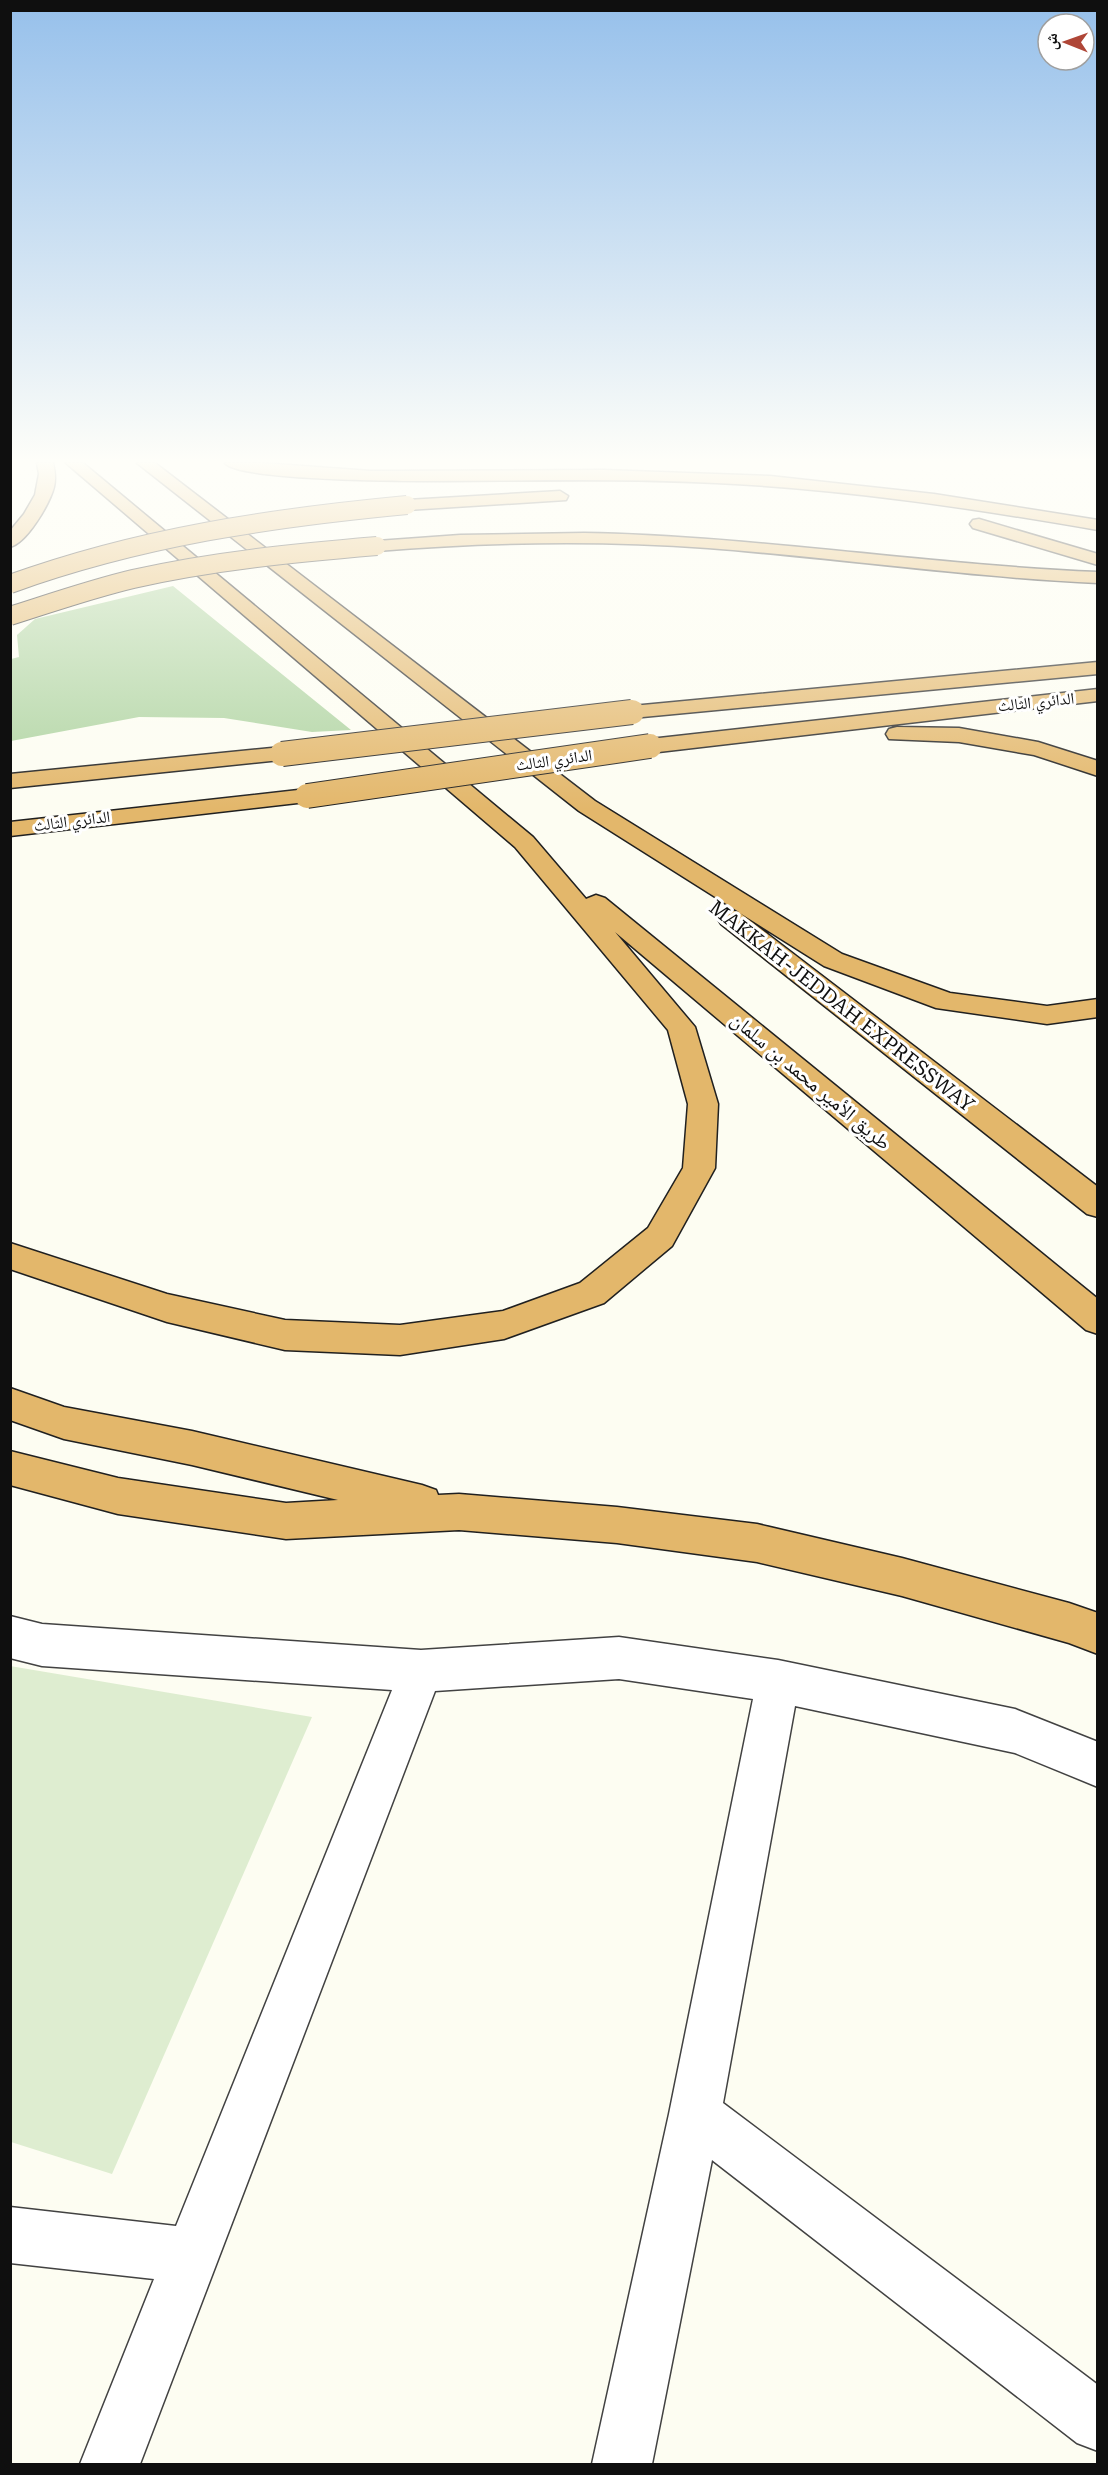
<svg xmlns="http://www.w3.org/2000/svg" width="1108" height="2475" font-family="'Roboto Serif','Noto Naskh Arabic',serif">
<rect width="100%" height="100%" fill="#fdfdf2"/>
<!-- forest -->
<path fill="#aed3a0" d="M173,586l178,144 -39,2 -88,-14 -85,-1 -128,24v-82l8,-2 -2,-22 18,-16z"/>
<!-- pitch -->
<path fill="#deedd0" d="M10,1666l302,51 -200,457 -101,-32z"/>
<g fill="none" stroke-linecap="round" stroke-linejoin="round">
<!-- minor casing -->
<g stroke="#424242" stroke-width="3">
<path id="minor" d="M10,1616l32,8 379,26 198,-13 159,23 237,49 83,33v45l-83,-34 -220,-47 -72,397 375,282v66l-21,-8 -365,-283 -60,304h-60l77,-350 84,-415 -134,-20 -184,12 -295,773h-60l74,-185 -144,-16v-56l166,19 216,-536 -350,-24 -32,-8z"/>
</g>
<!-- highway casing -->
<g stroke="#202020" stroke-width="3">
<path id="highway" d="M37,463h16c2,8 3,15 1,24 -4,16 -27,56 -44,60v-16l14,-17 11,-19 4,-21z
M66,463h17l450,374 53,62 10,-4 9,3 493,401v35l-12,-4 -471,-398 80,95 23,77 -3,64 -43,78 -68,57 -100,36 -104,16 -115,-5 -118,-28 -157,-53v-26l157,51 118,26 115,5 103,-14 77,-28 68,-55 35,-60 5,-64 -20,-74 -153,-183z
M137,463h18l440,338 247,153 108,39 97,13 51,-7v18l-51,7 -111,-16 -112,-42 -84,-53 358,274v30l-11,-3 -366,-290 -4,-6 4,-6 9,-2 9,2 -160,-101z
M225,463h37l109,8 233,-1 166,6 164,18 164,26v10c-127,-22 -254,-41 -382,-47 -98,-5 -196,-2 -294,-2 -29,0 -184,-1 -197,-18z
M560,491l8,5 -2,4 -159,10 -8,-5 8,-5z
M979,519l119,35v11l-125,-37 -3,-4 3,-4z
M584,533c172,3 342,32 514,39v11c-131,-6 -260,-25 -390,-35 -110,-8 -221,-6 -331,3l-6,-1 -3,-4 3,-4 6,-1 83,-6z
M1098,662v12l-466,44 -8,-1 -3,-5 3,-5 8,-1z
M1098,689v12l-448,52 -8,-2 -3,-5 3,-5 8,-2z
M897,727l62,1 79,14 60,19v15l-64,-21 -75,-13 -70,-3 -3,-5 3,-5z
M282,747l8,2 3,5 -3,5 -280,29v-14z
M307,789l8,2 4,5 -4,5 -305,35v-14z
M10,1388l54,19 128,24 230,54 14,5 2,5 21,-1 158,13 140,17 145,34 167,45 29,10v41l-29,-11 -167,-47 -145,-34 -140,-19 -158,-13 -173,9 -168,-25 -108,-29v-34l108,27 168,25 52,-3 -146,-35 -128,-26 -54,-19z"/>
</g>
<!-- minor -->
<use href="#minor" fill="#fff" fill-rule="evenodd"/>
<!-- highway -->
<use href="#highway" fill="#e3b76b" fill-rule="evenodd"/>
<!-- highway-bridge-far1 casing -->
<g stroke="#202020" stroke-width="20" stroke-linecap="butt">
<path id="highway-bridge-far1" d="M10,584c130,-47 260,-66 397,-79
M10,616c41,-13 81,-27 123,-37 80,-18 162,-26 244,-33"/>
</g>
<!-- highway-bridge casing -->
<g stroke="#202020" stroke-width="26" stroke-linecap="butt">
<path id="highway-bridge" d="M282,754l350,-42
M307,796l343,-50"/>
</g>
<!-- highway-bridge-far1 -->
<use href="#highway-bridge-far1" stroke="#e3b76b" stroke-width="18"/>
<!-- highway-bridge -->
<use href="#highway-bridge" stroke="#e3b76b" stroke-width="24"/>
</g>
<!-- sky -->
<linearGradient id="sky" x2="0" y2="1"><stop stop-color="#96c0eb"/><stop offset="0.57" stop-color="#fefef9"/><stop offset="1" stop-color="#fefef9" stop-opacity="0"/></linearGradient>
<rect width="1108" height="809" fill="url(#sky)"/>
<g text-anchor="middle" dominant-baseline="central" stroke-width="6" stroke-linejoin="round" paint-order="stroke">
<!-- far-street labels -->
<g font-size="16" fill="#0f0f0f" stroke="#fff">
<text transform="translate(1036 702) rotate(-6)">الدائري الثالث</text>
<text transform="translate(554 760) rotate(-8)">الدائري الثالث</text>
<text transform="translate(72 821) rotate(-7)">الدائري الثالث</text>
</g>
<!-- street labels -->
<g font-size="20" fill="#0f0f0f" stroke="#fff">
<text transform="translate(842 1006) rotate(38)">MAKKAH-JEDDAH EXPRESSWAY</text>
<text transform="translate(811 1081) rotate(40)">طريق الأمير محمد بن سلمان</text>
</g>
</g>
<!-- border -->
<rect width="1108" height="2475" fill="none" stroke="#0f0f0f" stroke-width="24"/>
<!-- north arrow -->
<g transform="translate(1066 42) rotate(271)"><circle r="28" fill="#ffffff" stroke="#9f9f9f" stroke-width="1.5"/>
<path d="M0-4.5L10 22L0 15L-10 22Z" fill="#af4637"/>
<text y="-9" font-size="16" font-weight="bold" text-anchor="middle" fill="#0f0f0f">ش</text>
</g>
</svg>
